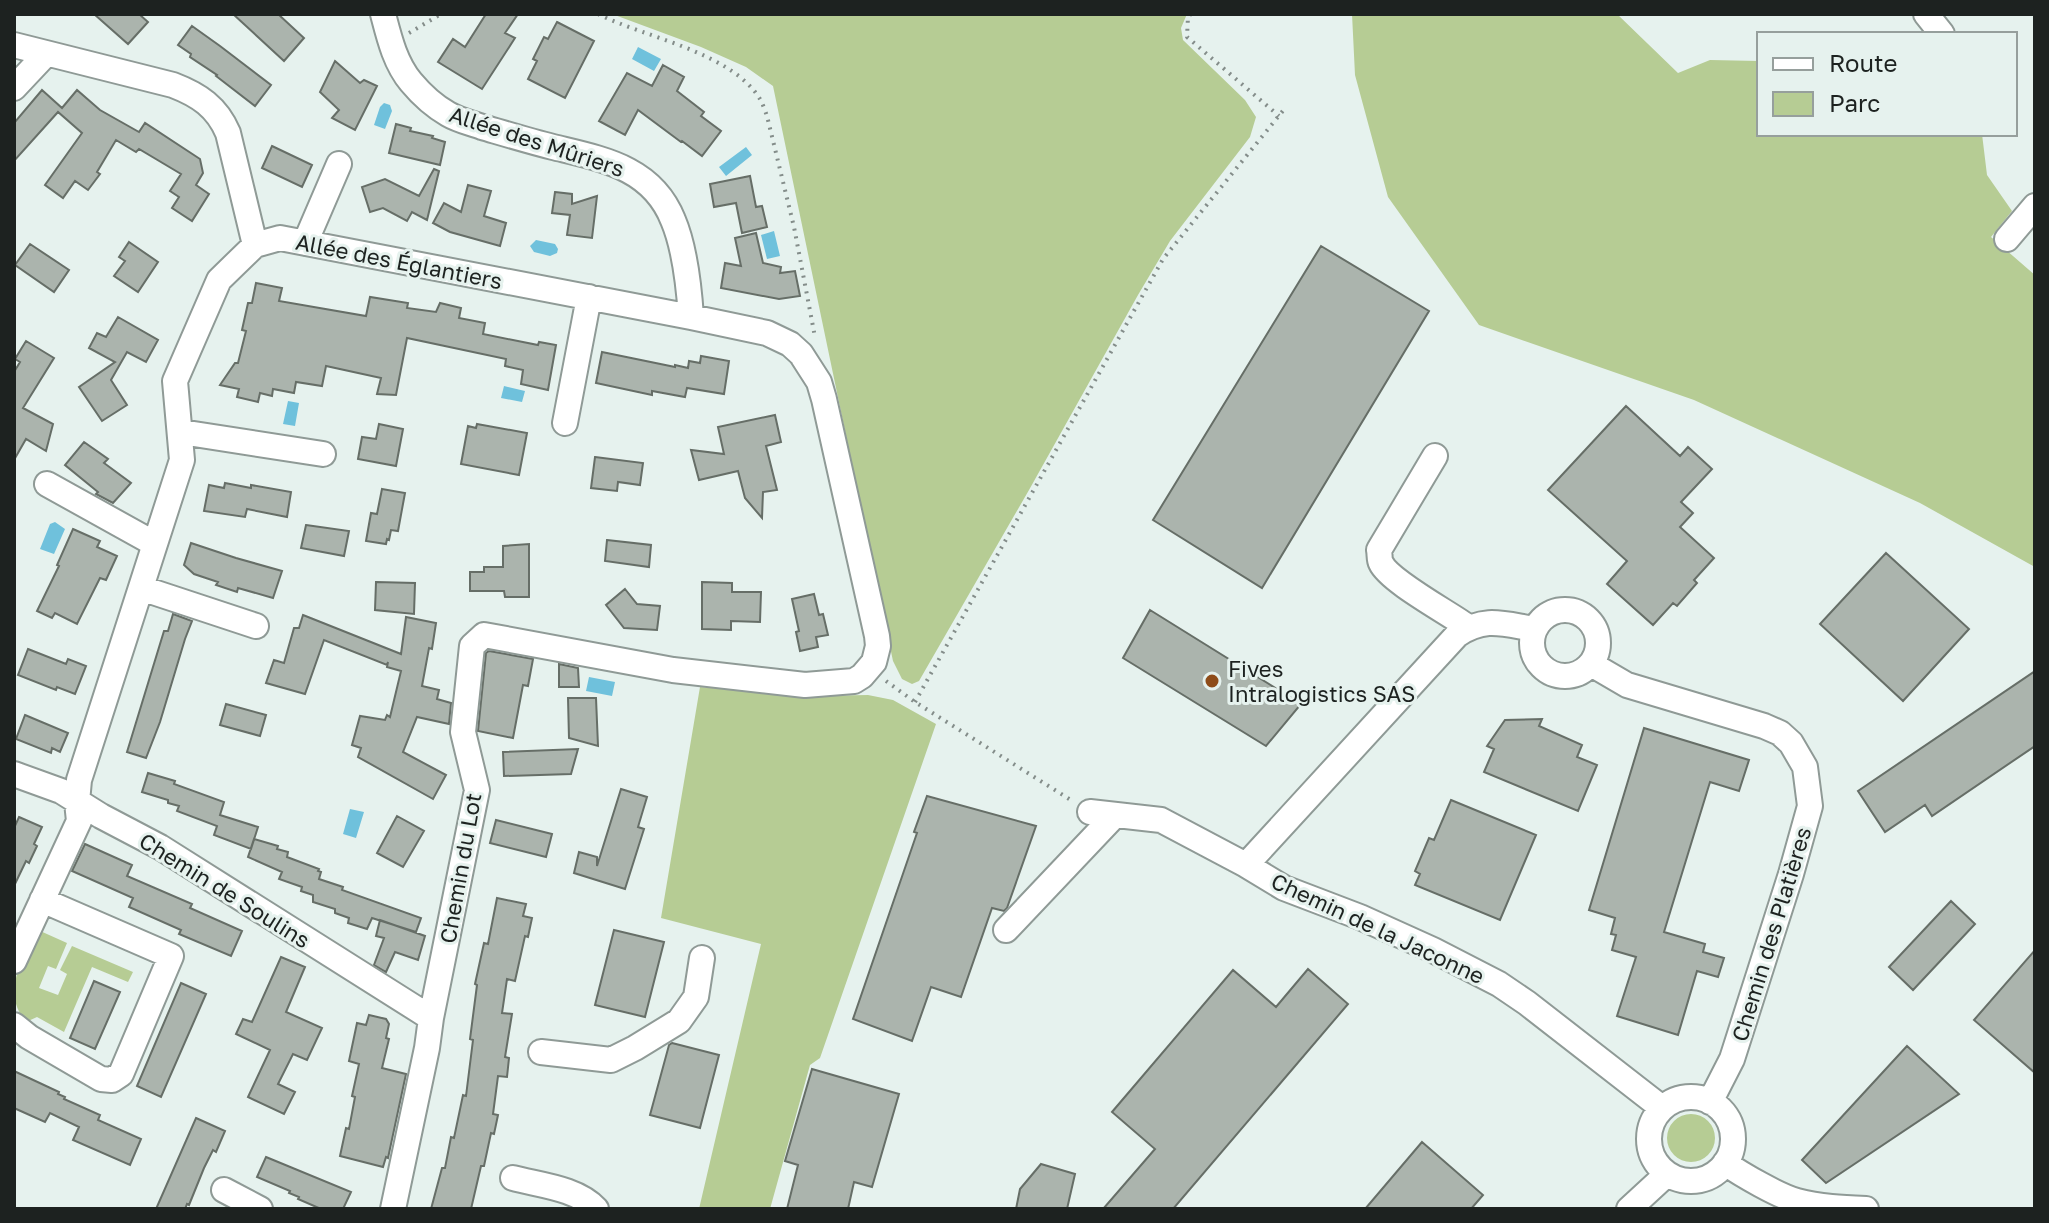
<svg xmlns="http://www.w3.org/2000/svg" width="2049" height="1223" font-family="'Golos Text',sans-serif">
<rect width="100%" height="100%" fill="#e6f2ee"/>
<!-- green -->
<path fill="#b6cc94" d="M612,14h575l-6,14 2,12 62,60 11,17 -6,20 -80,104 -32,54 -109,195 -110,191 -7,3 -10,-5 -9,-18 -120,-575 -27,-19 -45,-20z
M1352,14h265l61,59 32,-13 49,1v73h223l5,41 25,36 -21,26 44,38v292l-115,-64 -226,-103 -215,-75 -91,-128 -33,-122z
M700,687l111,9 57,-1 25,5 43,24 -116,334 -10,7 -40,144h-71l62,-265 -100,-26z
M38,930l29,13 -11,26 -8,-3 -9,22 19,7 9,-21 -7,-4 12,-24 61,26 -5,10 -36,-15 -28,65 -27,-15 -11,5c-26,-32 -3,-60 12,-92z
M1667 1138a24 24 0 1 1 48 0a24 24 0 1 1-48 0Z"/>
<!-- water -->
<path fill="#6fc1dc" d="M638,47l23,12 -7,12 -22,-12z
M384,103l6,2 2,6 -7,18 -11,-4 6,-18z
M746,147l6,8 -26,21 -7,-9z
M774,231l6,25 -13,3 -6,-24z
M536,240l19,4 3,5 -1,4 -7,3 -16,-4 -4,-6z
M504,386l21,5 -3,11 -21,-4z
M288,401l11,2 -4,23 -12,-2z
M55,522l10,7 -11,25 -14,-5 10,-25z
M589,677l26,5 -3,14 -26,-5z
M350,809l14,3 -8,26 -13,-4z"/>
<!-- building -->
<path fill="#abb4ad" stroke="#666e67" stroke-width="2" d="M94,14h45l9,8 -20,22z
M233,14h45l26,24 -20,23z
M486,14h32l-13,19 10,5 -33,51 -44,-27 15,-23 12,8z
M557,22l37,19 -29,57 -37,-19 9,-18 -4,-2 11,-22 4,2z
M192,26l28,20 51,39 -16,21 -39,-30 1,-1 -27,-18 1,-3 -13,-9z
M335,61l25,22 4,-3 13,6 -22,44 -23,-12 7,-8 -19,-18z
M663,65l21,12 -7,14 27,21 -3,4 20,15 -19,25 -20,-15 -1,1 -43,-32 -13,25 -26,-14 28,-48 25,13z
M42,90l20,18 15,-18 23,20 39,22 6,-9 55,36 3,14 -7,12 13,9 -17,27 -20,-13 7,-11 -9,-6 11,-17 -42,-25 -3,3 -20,-12 -19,32 3,2 -12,16 -13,-9 -12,17 -18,-13 37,-52 -24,-21 -44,49v-38z
M396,124l15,4 -1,3 23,5 -1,2 13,4 -5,23 -51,-12z
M272,146l40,19 -10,22 -40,-19z
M434,169l5,2 -12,49 -15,-8 -5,9 -24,-13 -13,4 -8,-25 23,-8 34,17z
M750,176l6,31 6,-1 5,21 -25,6 -6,-30 -22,4 -4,-23z
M468,185l23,6 -7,25 22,7 -6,23 -50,-14 -17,-9 11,-20 17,9z
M555,192l17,2v10l25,-8 -5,42 -25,-3 3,-20 -18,-2z
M756,233l7,30 18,4 -1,6 15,-2 5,25 -21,3 -58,-11 4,-25 16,3 -6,-28z
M129,242l29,20 -20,30 -24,-16 11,-15 -6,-4z
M30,244l39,26 -15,22 -39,-27z
M1321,246l108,65 -167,277 -109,-68z
M256,283l26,5 -3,13 87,15 4,-19 38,6 -1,5 29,4 4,-9 21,5 -2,10 26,5 -2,11 55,11 1,-3 17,3 -8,45 -27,-6 2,-14 -18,-4 1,-7 -99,-21 -11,57 -19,-1 4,-16 -55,-12 -4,20 -26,-4 -2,11 -21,-4 -1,7 -12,-3 -2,9 -21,-5 2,-8 -19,-4 15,-22h3l8,-32 -4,-1 6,-27h4z
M118,317l40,23 -12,22 -19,-10 -16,28 16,25 -25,16 -23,-34 36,-25 -26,-14 8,-15 9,4z
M26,341l28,17 -31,50 30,16 -7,27 -20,-12 -12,21v-88l6,-10 -5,-3z
M602,352l73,15v-2l13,3 1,-7 11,2 1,-7 28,5 -5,33 -37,-6 -2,9 -33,-6v4l-56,-12z
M1626,406l54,50 8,-9 24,22 -31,33 12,11 -13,14 34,31 -20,22 3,3 -20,23 -4,-3 -20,22 -46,-41 20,-23 -79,-71z
M775,415l6,27 -15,4 11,44 -14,2 -1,26 -17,-20 -7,-27 -39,9 -8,-30 33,4 -6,-27z
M379,424l24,5 -7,37 -38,-7 4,-22 14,2z
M477,424l50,9 -8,42 -58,-11 7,-38 8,2z
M84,442l24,17 -4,4 27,20 -18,20 -17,-9 2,-2 -33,-27z
M595,457l48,6 -3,22 -22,-3 -1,9 -26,-3z
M225,483l26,5v-3l40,7 -4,25 -40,-8 -2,8 -41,-6 5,-26 15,3z
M382,489l23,4 -7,38 -7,-1 -2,10 -2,-1 -1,5 -20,-3 5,-28 6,1z
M306,525l43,6 -5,25 -43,-8z
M73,529l27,12 -3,6 20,9 -11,24 -6,-2 -23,46 -22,-11 -3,5 -15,-7 22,-45 -2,-1z
M607,540l44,5 -2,22 -44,-6z
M191,543l45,15 46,13 -9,27 -35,-10 -1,4 -21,-7 2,-3 -24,-8 -10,-9z
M529,544v53h-24l-1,-6h-34v-19h14v-5h19v-21z
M1886,553l83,76 -66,72 -83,-77z
M376,582l39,1 -1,31 -39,-4z
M702,582l30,1v9h29l-1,30 -29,-1v9l-29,-1z
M625,589l12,15 23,2 -3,24 -33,-2 -18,-23z
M814,594l5,21 4,-1 5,21 -12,2 2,10 -18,4 -4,-19 3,-1 -7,-32z
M1150,610l151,94 -35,42 -143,-88z
M173,614l19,7 -7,18 -25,83 -14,36 -19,-6 37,-121h4z
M303,615l98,39 5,-37 30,6 -4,26 -3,-1 -7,38 17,4 -2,9 14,4 -2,21 -32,-7 -14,35 43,23 -13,24 -75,-42 3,-9 -9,-3 8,-29 25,4 2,-5 3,2 11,-46 -14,-4 1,-5 -1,3 -63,-25 -19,54 -39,-11 8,-23 10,3 10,-35h5z
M28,649l38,15 2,-5 18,7 -11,28 -18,-7 -1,3 -38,-15z
M489,651l44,8 -5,27 -5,-1 -10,53 -35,-7 8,-78z
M559,664l19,4 1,19h-20z
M2035,671v75l-103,70 -7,-11 -40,27 -27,-41z
M568,698h28l2,48 -29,-8z
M226,704l40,11 -6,21 -40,-11z
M25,715l43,18 -8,19 -8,-4 -1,5 -35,-14z
M1542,719l-3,7 43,19 -5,12 20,8 -19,46 -94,-39 10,-23 -7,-3 18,-26z
M1644,728l105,32 -10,31 -29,-9 -46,150 41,12 -2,8 21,6 -6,19 -21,-6 -19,64 -61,-19 19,-59 -24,-7 4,-15 -5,-1 4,-16 -26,-8z
M578,749l-7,25 -67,2 -1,-24z
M148,773l27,8 -1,3 50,18 -4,13 38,12 -7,22 -37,-14 3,-9 -40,-15 2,-5 -11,-3v-3l-26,-8z
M621,789l26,8 -9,30 6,2 -19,60 -51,-16 5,-21 18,5v9z
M927,796l109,30 -29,82 -3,3 -12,-3 -31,89 -30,-10 -19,54 -59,-22 64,-186 -3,-1z
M1451,800l85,35 -36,85 -85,-35 5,-11 -5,-3 14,-33 5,2z
M397,816l27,15 -21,36 -26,-14z
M19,817l23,10 -8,17 3,2 -8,17 -3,-2 -12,25v-58z
M496,820l56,14 -6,23 -56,-14z
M254,839l24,7 -1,3 11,3 -1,5 32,12 -1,2 3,1 -2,7 24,8 -1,3 79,28 -5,14 -44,-14 -5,11 -19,-6 1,-5 -14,-5v-4l-22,-7v-7l-12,-4 1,-4 -23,-8 3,-7 -34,-15z
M85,844l47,21 -5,11 65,28 -2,4 52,23 -11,25 -52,-22 2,-4 -52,-23 4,-9 -61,-27z
M497,898l29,6 -3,12 9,2 -4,19 -3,-1 -10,45 -8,-2 -5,34 10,1 -7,43 4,1 -2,19 -9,-1 -5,38 5,1 -4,19 -3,-1 -7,33h-3l-10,43h-40l11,-41h3l6,-31 3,1 9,-43 3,1 7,-56 -3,-1 7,-54 -2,-1 9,-41 4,1z
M1951,901l24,23 -62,66 -24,-23z
M380,920l45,16 -7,24 -23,-8 -9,20 -12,-7 10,-27 -8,-2z
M614,930l50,12 -19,75 -50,-12z
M2035,950v123l-61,-53z
M281,957l24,10 -19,45 36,16 -15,32 -14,-6 -15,30 17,8 -11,22 -36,-17 22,-47 -34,-16 7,-15 9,3z
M1308,969l40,35 -175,205h-70l52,-60 -43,-37 121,-142 43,37z
M94,981l26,11 -25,57 -25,-11z
M181,983l25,11 -45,103 -24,-11z
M369,1015l17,4 3,5 -3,14 3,1 -7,29 24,6 -18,84 -2,-1 -3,10 -43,-11 6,-28 3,1 6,-32 -3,-1 7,-32 -10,-3 8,-38 9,2z
M672,1043l47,12 -19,73 -50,-13 19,-70z
M1907,1046l52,48 -133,89 -24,-23z
M812,1069l87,25 -27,93 -18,-5 -6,27h-61l11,-44 -13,-4z
M14,1071l45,21 -1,2 7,3 -1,2 36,16 -2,5 43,19 -11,26 -57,-25 6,-13 -29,-14 -5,9 -31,-14z
M196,1118l29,13 -9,21 -3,-2 -9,18 -15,37 -2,-1 -2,5h-29z
M1422,1142l61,53 -12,14h-106z
M266,1157l85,35 -8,17h-22l-23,-10 1,-2 -10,-4 1,-2 -33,-14z
M1041,1164l34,10 -8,35h-51l4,-20z"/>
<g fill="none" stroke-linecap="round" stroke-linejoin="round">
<!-- minor casing -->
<g stroke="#8f9a96" stroke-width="28">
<path id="minor" d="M383,14c6,23 12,49 28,68 10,12 23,24 37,32 10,6 23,9 34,13 24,7 47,14 71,20 49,12 99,20 120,73 12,28 16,67 18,97
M1926,14l16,20
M14,45l159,40c26,10 44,22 55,48l27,112
M14,88l32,-34
M2007,239l28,-33
M305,243l34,-79
M565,423l24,-126
M181,432l142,22
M1435,456l-56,94c1,5 0,9 2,13 8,18 68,50 87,64
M47,484l108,60
M141,588l115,38
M1532 643a33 33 0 1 1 66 0a33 33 0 1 1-66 0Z
M1534,629c-31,-5 -49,-13 -77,6l-211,230 38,23 76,29 73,33 66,34 28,19 135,105
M1591,664l36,21 137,41 16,7 11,10 14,24 5,39 -19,68 -59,185 -22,43
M14,774l47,17 40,25 59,31 271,171
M1090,812l71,8 85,45
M1006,930l109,-115
M14,961l65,-140 -2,-19 2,-22 103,-320 -7,-79 44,-101 36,-35 25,-7 411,79 76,16 23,11 11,10 18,28 5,17 53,237 1,10 -4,16 -12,14 -8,5 -49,4 -132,-15 -189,-35 -12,11 -9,86 14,58 -46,228 -4,30 -34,161
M14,1025l15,12 72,42 11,1 9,-6 50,-118 -129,-56
M541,1052l70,8 24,-12 44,-27 17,-24 6,-39
M1649 1139a42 42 0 1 1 84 0a42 42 0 1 1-84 0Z
M1725,1163c17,12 54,33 72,38 23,6 46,7 69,8
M513,1178c26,7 64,10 83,31
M224,1190l36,19
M1629,1209l38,-35"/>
</g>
<!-- path -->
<path stroke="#848d8a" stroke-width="4" stroke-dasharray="2 6" stroke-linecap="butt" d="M598,14c48,24 133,38 162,85 3,5 5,12 7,17l27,111 21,110
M1191,14l-3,3 -1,20 92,79
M409,33l32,-19
M886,681l29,21 159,100
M915,702l248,-443 123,-152"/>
<!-- minor -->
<use href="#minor" stroke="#fff" stroke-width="24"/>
</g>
<!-- markers -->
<circle fill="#8e4c19" stroke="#e6f2ee" stroke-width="3" cx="1212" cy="681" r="8"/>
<g text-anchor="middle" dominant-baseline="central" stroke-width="6" stroke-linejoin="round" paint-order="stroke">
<!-- street labels -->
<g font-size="22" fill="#1d2220" stroke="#e6f2ee">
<text transform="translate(537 141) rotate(18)">Allée des Mûriers</text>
<text transform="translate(399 261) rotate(11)">Allée des Églantiers</text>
<text transform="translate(460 868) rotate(-80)">Chemin du Lot</text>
<text transform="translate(225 890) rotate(32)">Chemin de Soulins</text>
<text transform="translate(1378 928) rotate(25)">Chemin de la Jaconne</text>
<text transform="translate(1771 934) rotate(-73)">Chemin des Platières</text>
</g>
<!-- poi labels -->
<g font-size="22" fill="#1d2220" stroke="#e6f2ee" text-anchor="start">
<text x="1228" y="668">Fives<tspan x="1228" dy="25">Intralogistics SAS</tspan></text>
</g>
</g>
<!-- border -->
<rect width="2049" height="1223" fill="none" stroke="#1d2220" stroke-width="32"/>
<!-- legend -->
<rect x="1757" y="32" width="260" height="104" fill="#e6f2ee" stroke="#969f9c" stroke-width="2"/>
<rect x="1773" y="58" width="40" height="12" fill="#ffffff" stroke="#969f9c" stroke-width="2"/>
<text x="1829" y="72" font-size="24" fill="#1d2220">Route</text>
<rect x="1773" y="92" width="40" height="24" fill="#b6cc94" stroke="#969f9c" stroke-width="2"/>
<text x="1829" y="112" font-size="24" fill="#1d2220">Parc</text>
</svg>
